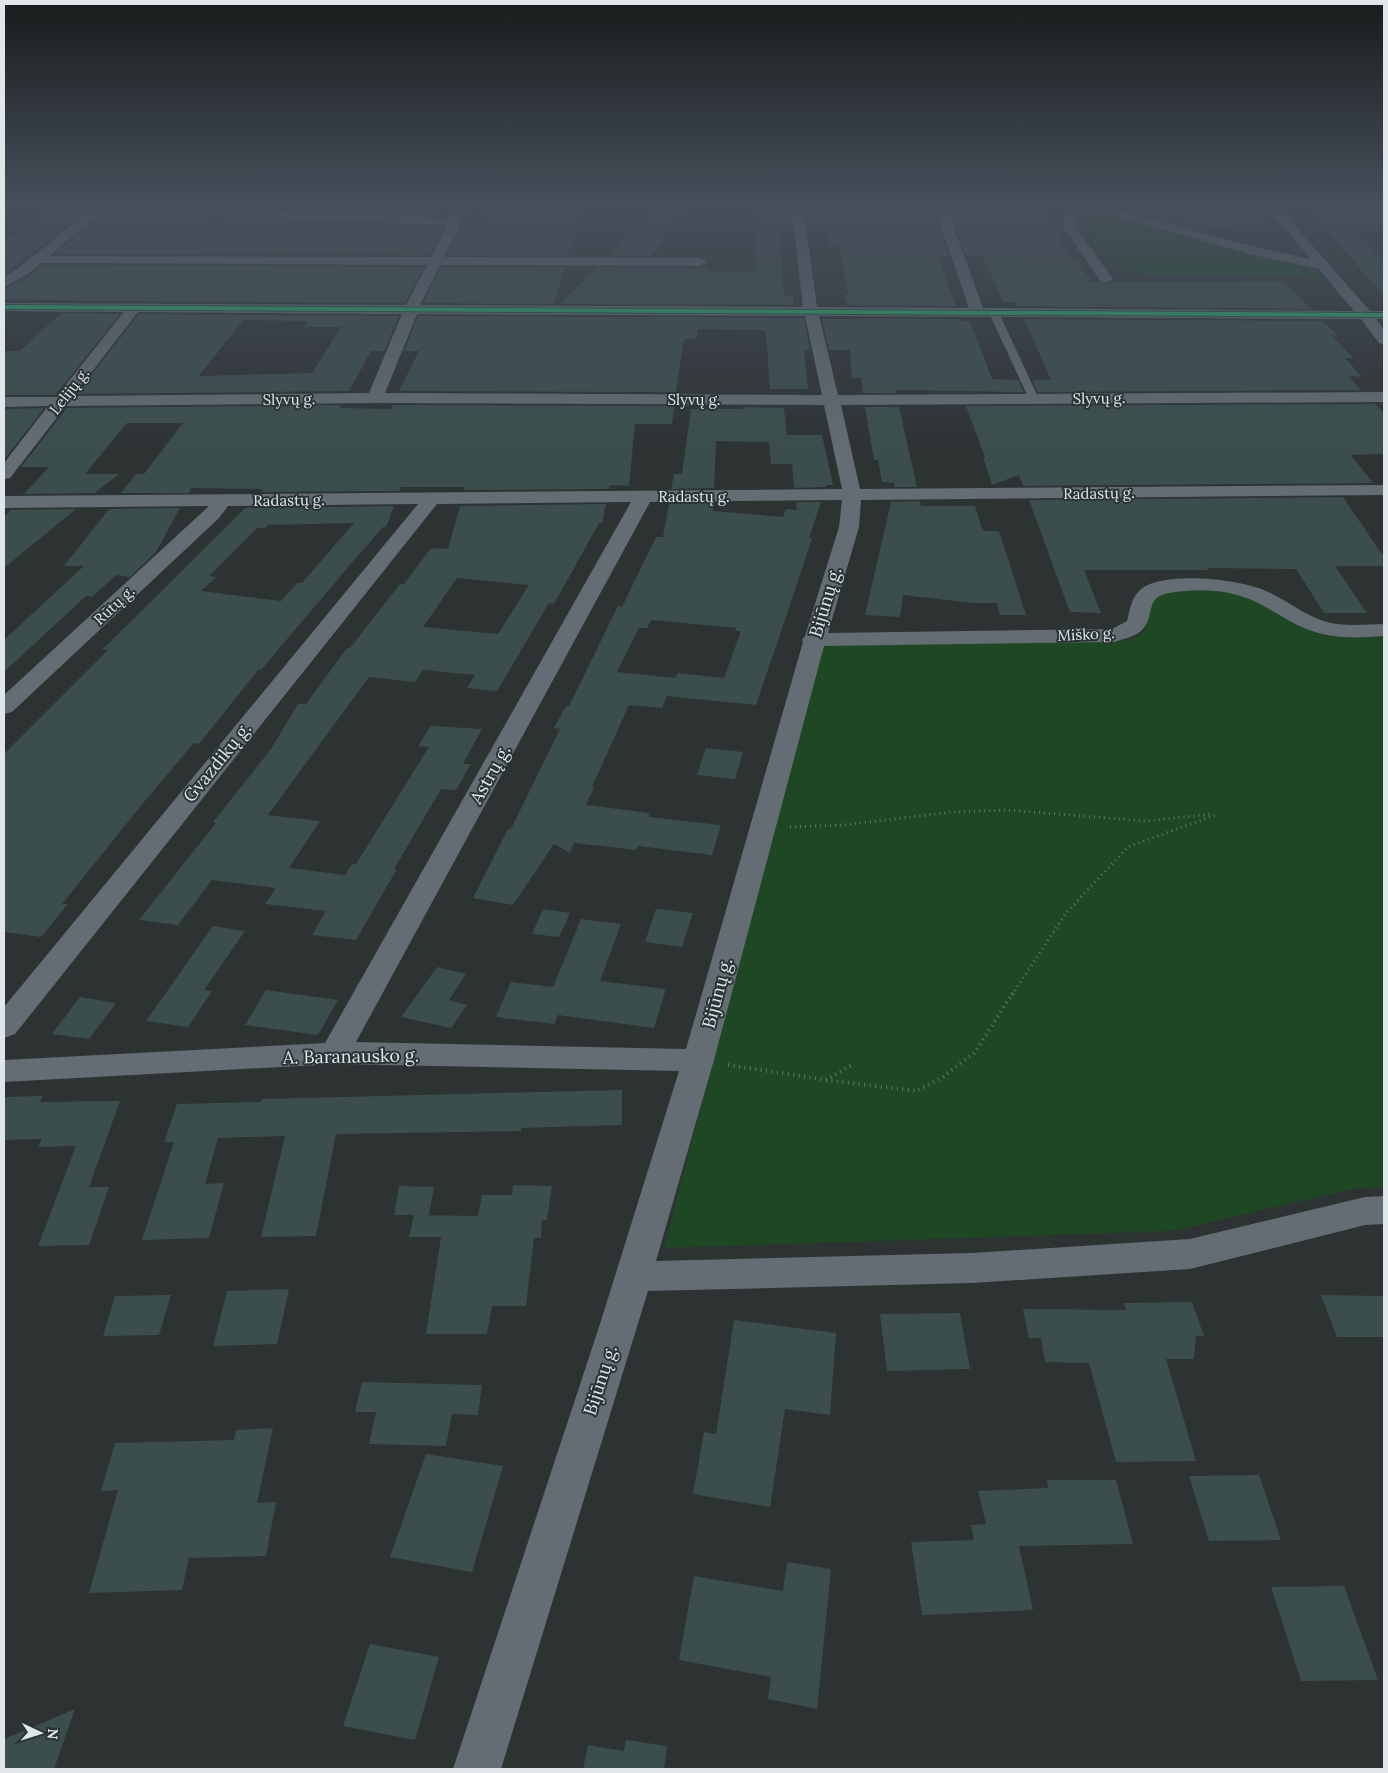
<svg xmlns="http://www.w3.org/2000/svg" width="1388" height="1773" font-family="Lora,serif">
<rect width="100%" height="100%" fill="#2d3233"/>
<!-- green -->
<path fill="#1e4724" d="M1099,213l130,35 83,18 10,9 -3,3 -175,-3c-47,-11 -43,-16 -61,-58l8,-3z
M1180,590l46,1 18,3 73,36 27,8 40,-1v550l-27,1 -184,43 -509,17 159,-603 308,-5 13,-9 8,-32 12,-6z"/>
<!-- building -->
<path fill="#3b4e4c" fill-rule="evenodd" d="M298,204h96l44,1 -6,11 -140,-6z
M826,204h108l-1,6 16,46h-11l18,50 -109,-1 -3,-11h4l-9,-48h-10l-3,-16 -18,1 -3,-23h23z
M950,204l70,2v-2h22l28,55h7l14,23h8l7,3 6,-3 171,-1 28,28 -293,-3 -2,-4h-13l-20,-46h-17l-17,-47z
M1145,204h110v3l11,2 8,10 -28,14 -41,-8 -4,1 -57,-13z
M1306,204l78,2v25h-29l29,30v34l-71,-79 2,-2z
M489,205l74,1h21l-16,50 -121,-1 13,-30 19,1z
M659,205h31l-35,34 11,1 -15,16h-40l8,-8 2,-9z
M753,208h37l2,23h-12l2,16h-2l4,49h9l1,9 -235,-1 39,-37 110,1 -1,3h49z
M44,212h41l-81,63v-33z
M103,213l59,3 -2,1 56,1 229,9 -15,28 -376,-1z
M42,265l382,2 -19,36 -331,-2 2,-1 -72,-1v-10l25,-13z
M441,267h124l-11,37 -131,-1z
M61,313l59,1 -65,81h-51v-44h16z
M139,314l260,2 -15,35h-13l-22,40 -272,3zM243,320l65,1 -4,6h37l-29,46 -113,3z
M418,316l386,2 6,32h-6l4,39h-38l-4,-57h-2l-1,-2 -65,-1 -1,9 -13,1 -8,53 -277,-1 20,-40h-15z
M822,319h138l1,2h9l22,58 26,1 6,12 -128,-2v3h-33l-2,-15h-9l-2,-28h-21z
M1024,319l299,2 14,14h-6l22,23h-8l17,19 -14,-1 13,14 -323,2 -6,-12h19z
M1375,404l9,9v41l-33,1 22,28 -350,3 -4,-11 -27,10 -9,-28h2l-19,-51z
M341,405l-1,3 51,1 2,-4 281,1 -2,18h-37l-6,62 -19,-1 -1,4 -145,1 1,-3h-64l-1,4 -139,1 3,-3 -73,-1 -2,5h-68l15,-19h8l39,-51h-56l-42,51h34l-24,19 -71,1 25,-27h-28l46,-59z
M743,407l41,1 3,27h35l11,50h-7v2l-32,1 -2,-24h-21l-2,-22 -53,-1 -2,47 -43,1 3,-15h8l9,-65h52z
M865,407h34l18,80h-23l1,-4 -13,-1 -4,-22h-4z
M44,408l-40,52v-51z
M1343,497l41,60v9h-49l32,47h-43l-28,-44 -89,-1 1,2h-124l17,43 -31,-1 -41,-112z
M920,501l1,5h54l8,25h16l27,84h-26l-3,-12h-25l-69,-8 -3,22 -35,-2 26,-113z
M796,502h25l-12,36h3l-13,40 -43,127 -89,-9 -5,12 -33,-3 -37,82h2l-8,18 64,8 -1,4 72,8 -9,30 -74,-9 -2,4 -62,-7 -4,10 -16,-9 -41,61 -40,-7 35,-69h3l49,-100 -6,-1 12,-22h3l49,-100 4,1 34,-70h7l6,-33 44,-1v8l70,6 3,-8 11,1zM651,620l85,8 -1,3h6l-17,47 -46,-5 -3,5 -58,-6 22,-44h8z
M606,504l-4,19h-3l-45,81 -5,-1 -52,88 -30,-3 8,-13 -52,-5 -8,12 -46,-5 -101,138 52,6 -31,47 56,7 7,-11h4l73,-117 -11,-1 13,-20 51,3 -19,35h8l-15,26 -15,-1 -47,80h3l-41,71 -44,-5 14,-24 -61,-7 11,-16 -64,-8 -34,45 -39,-5 77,-97 -3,-1 58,-73 27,-45h8l41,-56h3l50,-64h4l27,-36 17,1 12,-43zM457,578l72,7 -31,49 -75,-7z
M394,506l-8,21h-3l-34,39 -88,104h-3l-59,74 -5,-1 -50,59 -82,102h6l-27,33 -37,-5v-178l104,-104h-6l143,-142zM354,523l-52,60h-5l-16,18 -80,-10 15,-14 -7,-1 48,-48h8l3,-3z
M180,508l-24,44 -26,25 -14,-2 -24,22 -6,-1 -82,76v-32l80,-74h-20l45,-57z
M76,509l-72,59v-51l6,-7z
M706,748l37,4 -8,27 -38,-4z
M543,909l27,4 -11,24 -27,-3z
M656,909l37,4 -11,34 -37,-5z
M581,919l40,5 -21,57 66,8 -12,39 -96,-13 -4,9 -58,-7 15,-35 42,5z
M213,926l32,5 -41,59 8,1 -24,36 -42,-6z
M437,967l29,7 -17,26 18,5 -16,23 -50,-11z
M266,990l72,10 -20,35 -73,-10z
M80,997l36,6 -27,36 -37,-5z
M622,1090v35l-101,3v3l-185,3 -20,102 -55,1 24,-101 -67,2 -13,46 19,-1 -15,55 -67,2 32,-98h-10l13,-38 84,-2 1,-3z
M43,1096l-3,6 80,-1 -31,86h20l-20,58 -51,1 38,-100 -38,1 4,-8 -38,1v-43z
M513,1185l39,1 -5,34h-5l-1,18h-7l-8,68h-34l-5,28h-61l15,-97h-32l5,-22 64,1 4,-21h30z
M399,1186l35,1 -5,28h-35z
M289,1289l-12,55 -64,2 14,-55z
M171,1295l-12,40 -56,1 12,-40z
M1321,1295l63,1v41h-47z
M1192,1302l12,34h-8l-2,23h-28l30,102 -80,1 -27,-99 -44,-1 -4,-24h-12l-6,-29 103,1 -2,-7z
M960,1313l10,56 -83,2 -7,-57z
M734,1320l102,13 -6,82 -45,-6 -15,98 -77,-13 11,-62 12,2z
M362,1382l120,3 -4,30 -26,-1 -6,32 -77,-2 7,-32h-21z
M273,1428l-16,75 19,-1 -10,54 -77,2 -7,32 -93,3 29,-103 -17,1 14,-48 119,-3 2,-10z
M426,1454l77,12 -31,106 -82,-15z
M1259,1475l22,65 -72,1 -20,-65z
M1047,1480h69l17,64 -114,2 14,64 -111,5 -11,-73 63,-2 -3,-15 15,-1 -8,-33 70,-3z
M787,1562l44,7 -14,140 -49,-10 3,-22 -92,-17 15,-84 89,15z
M1344,1586l34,94 -77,1 -30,-94z
M370,1644l69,13 -24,83 -72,-14z
M75,1709l-21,60h-50v-30z
M626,1740l41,6 -3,23h-81l5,-24 36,6z"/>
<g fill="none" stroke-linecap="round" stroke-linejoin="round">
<!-- path-far1 -->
<path stroke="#686e73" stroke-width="3" stroke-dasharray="1 4" stroke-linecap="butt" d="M790,827l54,-2 108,-13 55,-2 139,11 66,-7
M1012,995l54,-82 62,-66 90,-33"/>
<!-- path -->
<path stroke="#686e73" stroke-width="4" stroke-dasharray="1 4.5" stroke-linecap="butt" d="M728,1065l98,15 26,-15
M826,1080l90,11 27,-14 32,-25 38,-59"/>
<!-- service -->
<path fill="#636d73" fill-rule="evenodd" d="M994,310l5,3 40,86 -1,2h-8l-1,-2 -40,-86z"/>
<!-- minor -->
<path fill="#636d73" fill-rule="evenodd" d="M100,204l347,14 11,-14h13l-14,18 2,5 -15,30 256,1 7,4 -7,4 -260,-1 -20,40 383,2 -12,-103h12l14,103 152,1 -34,-99 1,-5h12l-1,5 36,99 371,3 -35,-42 -70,-15 -138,-39 -30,-6 -6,9 1,10 37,51 -7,4 -5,-1 -37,-54c-2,-9 0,-14 6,-21l-4,-3c40,0 77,13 115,23 43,12 86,23 130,32l-47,-55h12l94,107h14v8h-8l8,11v14l-5,-1 -18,-24 -542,-3 19,79 546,-3v10l-543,3 19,84 524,-4v10l-523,5 -2,27 -31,106 284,-4 15,-8c3,-11 4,-23 13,-31 22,-20 101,-11 126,1 21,9 39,25 61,31 18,5 39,2 57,2v12c-24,2 -48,3 -72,-5 -19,-6 -36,-19 -54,-28 -27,-14 -60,-15 -89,-10 -25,4 -13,23 -27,37 -7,7 -19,9 -28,12l-290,4 -110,414 -58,201 316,-8 218,-14 175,-42 19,-1v28l-19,1 -175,44 -218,14 -324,8 -147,478h-48l146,-442 80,-256 -344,-7 -331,18v-22l321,-17 306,-541 -194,2 -422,530 -11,4v-31l414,-503 -190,2 -10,13 -206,193 -8,2v-19l205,-189 -205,2v-12l838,-7 -18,-84 -449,-2 -309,3 -56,72 -6,1v-16l44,-57 -44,1v-10h52l68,-85 -120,-1v-8l402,2 21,-40 -390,-2 -6,-4 1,-3 399,1 16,-30 -1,-2 -350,-14 -2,-3zM138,312l264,2 -33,79 -296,3zM417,314l388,2 17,79 -437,-2zM842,500l-3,27 -34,109 -3,4 1,2 -117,407 -330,-7 294,-540z"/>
<!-- tertiary -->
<path fill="#636d73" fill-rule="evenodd" d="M98,204h13l-83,70 -24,13v-10l14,-9z"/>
<!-- bus-1 casing -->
<g stroke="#2a3436" stroke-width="5.5">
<path id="bus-1" d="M4,307l1380,8"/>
</g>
<!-- bus-1 -->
<use href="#bus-1" stroke="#1ab867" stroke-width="4"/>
</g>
<!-- sky -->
<linearGradient id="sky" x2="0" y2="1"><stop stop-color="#191c1c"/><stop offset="0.45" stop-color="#464f5b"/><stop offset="1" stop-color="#464f5b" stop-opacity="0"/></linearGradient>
<rect width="1388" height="452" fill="url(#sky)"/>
<g text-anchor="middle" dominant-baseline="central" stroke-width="4" stroke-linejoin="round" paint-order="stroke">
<!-- far-street labels -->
<g font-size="15" fill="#e1e7e8" stroke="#2a3436">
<text transform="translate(69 391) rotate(-52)">Lelijų g.</text>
<text transform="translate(1099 398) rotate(-1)">Slyvų g.</text>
<text transform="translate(289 399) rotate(-1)">Slyvų g.</text>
<text x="694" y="399">Slyvų g.</text>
<text transform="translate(1099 493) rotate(-1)">Radastų g.</text>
<text x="694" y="496">Radastų g.</text>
<text transform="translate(289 500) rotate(-1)">Radastų g.</text>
<text transform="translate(114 605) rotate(-43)">Rūtų g.</text>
<text transform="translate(1086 634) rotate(-3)">Miško g.</text>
</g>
<!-- street labels -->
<g font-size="18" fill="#e1e7e8" stroke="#2a3436">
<text transform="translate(825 602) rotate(-73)">Bijūnų g.</text>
<text transform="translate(217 762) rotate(-51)">Gvazdikų g.</text>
<text transform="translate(490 774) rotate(-61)">Astrų g.</text>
<text transform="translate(717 993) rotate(-75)">Bijūnų g.</text>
<text transform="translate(351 1056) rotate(-1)">A. Baranausko g.</text>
<text transform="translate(600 1380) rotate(-72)">Bijūnų g.</text>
</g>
</g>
<!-- border -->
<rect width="1388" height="1773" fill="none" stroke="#e1e7e8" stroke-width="10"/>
<!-- north arrow -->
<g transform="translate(40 1733) rotate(94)" stroke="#2a3436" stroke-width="4" paint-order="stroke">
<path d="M0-4L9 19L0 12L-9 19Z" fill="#e1e7e8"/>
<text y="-8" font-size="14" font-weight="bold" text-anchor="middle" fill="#e1e7e8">N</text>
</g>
</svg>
